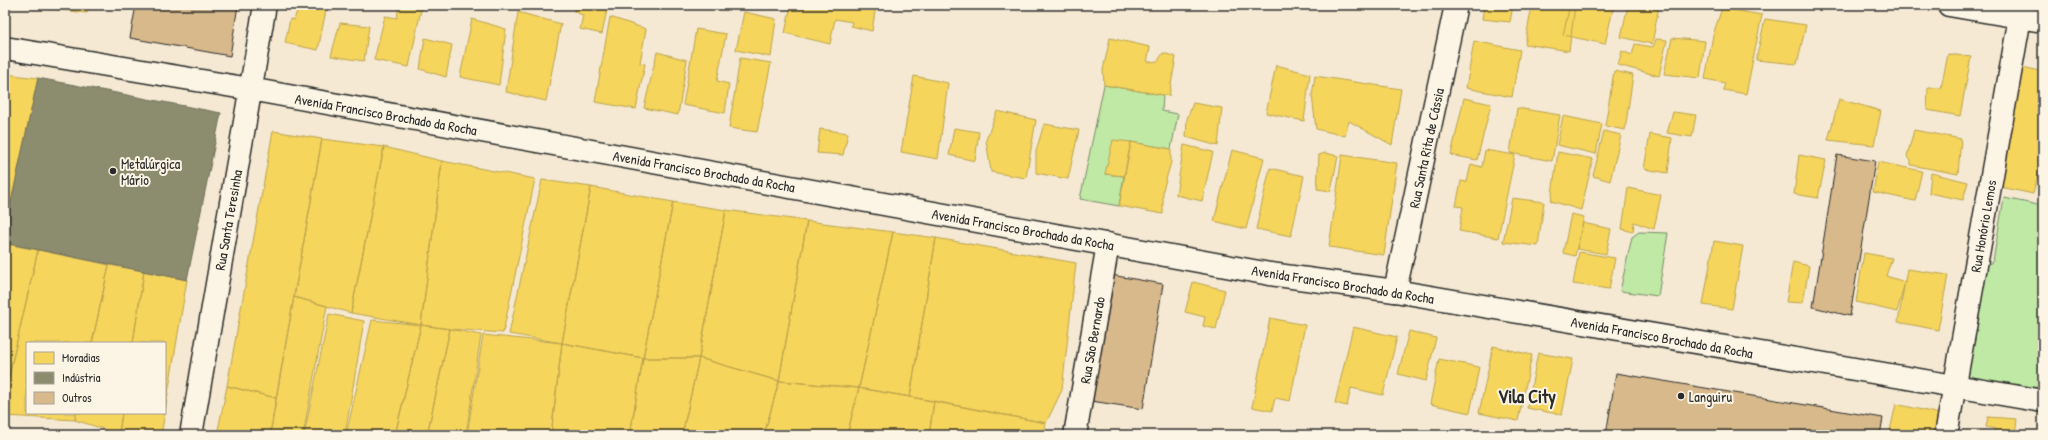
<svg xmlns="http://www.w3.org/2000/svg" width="2048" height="440" font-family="'Patrick Hand',sans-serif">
<rect width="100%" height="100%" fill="#f5e9d3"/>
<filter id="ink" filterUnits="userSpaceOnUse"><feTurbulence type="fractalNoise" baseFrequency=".025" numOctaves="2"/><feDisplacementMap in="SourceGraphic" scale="8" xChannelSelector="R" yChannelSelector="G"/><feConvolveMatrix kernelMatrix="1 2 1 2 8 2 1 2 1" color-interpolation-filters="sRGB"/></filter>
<g filter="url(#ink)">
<!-- green -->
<path fill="#c0e9a5" stroke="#768a68" d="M1104,85l59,10 -1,16 16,3 -7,35 -40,-7 -26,32 19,2 -5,30 -39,-7z
M2004,198l39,8v195l-88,-13 19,-112 19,-15z
M1639,232l29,1 -10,63 -38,-5 12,-54z"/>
<!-- homes -->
<path fill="#f6d55c" stroke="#b9a24d" d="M45,5h43l-1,8 -43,-5z
M299,5h28l-9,45 -33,-7 5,-24 4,1z
M399,5h23l-13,62 -35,-7 11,-44 12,2z
M575,5h33l-6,29 -22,-5 3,-14 -9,-3z
M791,5h85l-4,26 -21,-5 1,-4 -17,-3 -5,25 -45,-11z
M1484,5h29l-3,17 -28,-3z
M1532,5h43l-6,46 -44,-7z
M1570,5h44l-9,39 -42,-9z
M1628,5l31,1 -7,38 -31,-7z
M1722,8l40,7 -16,79 -23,-4 2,-7 -20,-4 8,-44z
M518,12l43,12 -15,77 -40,-9z
M744,12l32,7 -5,38 -35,-7z
M610,17l36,12 -6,34 5,1 -9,45 -41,-7z
M472,19l34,10 -7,56 -39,-8z
M1765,19l41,6 -9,39 -41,-4z
M340,23l29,3 -5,35 -33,-5z
M696,29l30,5 -9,47 12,3 -4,29 -42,-8z
M425,38l27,7 -6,32 -26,-8z
M1110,38l40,9 -3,15 11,-1 5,-8 13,4 -7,39 -65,-11 -1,-15z
M1672,38l33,3 -5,37 -36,-4z
M1656,39l11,1 -8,36 -41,-11 4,-14 10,4 3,-11 18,3z
M1474,41l46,9 -8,47 -46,-9z
M657,52l30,8 -9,55 -34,-7z
M1948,54l23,3 -11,59 -33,-6 1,-22h13z
M740,58l31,5 -14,69 -28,-4z
M1276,65l34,9 -6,47 -38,-8z
M2015,65l28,7v84l-10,38 -37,-8z
M1614,71l19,4 -8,55 -20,-4z
M5,74l33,4 -33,152z
M914,76l34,7 -10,76 -37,-7z
M1315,76l86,13 -9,56 -43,-24 -4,15 -29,-7 -4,-34z
M1464,98l27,6 -14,56 -26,-5z
M1839,99l42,12 -7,34 -46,-5z
M1193,103l29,5 -4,38 -32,-9 1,-18z
M1517,108l43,7 -8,46 -42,-8z
M997,111l39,9 -10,58 -35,-6 -5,-32z
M1673,112l23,3 -4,22 -25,-4z
M1563,116l39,8 -6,30 -39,-9z
M1044,124l35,6 -11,49 -32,-6v-22z
M954,128l25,4 -4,29 -26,-6z
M820,129l28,4 -5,22 -26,-2z
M1914,130l47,9 -3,35 -47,-9v-4l-4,-5z
M273,131l49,8 -46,259 -49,-12z
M1604,131l17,4 -11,46 -17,-5z
M1650,134l22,4 -4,35 -24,-4z
M322,139l62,8 -33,166 -57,-16z
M1113,140l18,2 -7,34 -19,-2z
M1131,142l40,7v13l-8,28v24l-44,-8z
M1184,145l29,7 -11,49 -26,-6z
M384,147l58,14 -21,164 -70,-12z
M1232,150l32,8 -18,71 -32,-8z
M1485,150l30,5 -17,83 -39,-7 4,-24 -7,-1 5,-25 6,1 4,-18 11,3z
M1558,152l35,7 -12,51 -30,-9z
M1325,153l13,3 -7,35 -14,-2 2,-34z
M1342,155l55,8 -13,92 -55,-8z
M1799,155l27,5 -8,38 -24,-4z
M442,161l93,18 -32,154 -53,-4 -29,-4z
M1878,162l44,9 -7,30 -42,-9z
M1270,168l34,8 -13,60 -35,-7z
M1931,173l37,9 -5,18 -34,-7z
M542,180l49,7 -29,156 -53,-9z
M591,187l82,15 -30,156 -81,-15z
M1628,188l33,7 -7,34 -20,-7 -1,10 -11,-3z
M1512,198l32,4 -6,44 -35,-4z
M673,202l53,8 -27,148h-56z
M726,210l81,11 -28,160 -80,-23z
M1571,214l13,3 -9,39 -12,-3z
M807,221l86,11 -34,156 -80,-7z
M1583,223l28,6 -5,25 -29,-5z
M893,232l43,6 -26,159 -51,-9z
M936,238l140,25 -14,127 -16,33 -136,-26z
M1714,241l29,5 -11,63 -29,-4z
M5,244l33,6 -33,143z
M38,250l71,15 -17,78h-65v70h49l-1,7 -70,-4v-23z
M1579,252l36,6 -6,31 -36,-5z
M1864,253l28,5 -6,18 19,6 -8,30 -41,-10z
M1793,262l16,4 -6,37 -17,-1z
M109,265l35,6 -11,72h-41z
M1907,269l41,6 -10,55 -40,-8z
M144,271l43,9 -22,132v-69h-32z
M1193,282l32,8 -9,39 -13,-3 2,-9 -20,-5z
M294,297l33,9 -24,129h-33z
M329,314l35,7 -19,114h-41z
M1270,318l35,7 -15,76 -15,-3 -3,13 -20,-4z
M372,320l49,5 -26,110h-49z
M421,325l29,4 -23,106h-32z
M1353,327l44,10 -14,58 -32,-7 -4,18 -12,-3z
M450,329l31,6 -15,100h-39z
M1409,331l27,7 -10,43 -28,-7z
M483,335l79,8 -11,92h-84z
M562,343l81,15 -13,77h-79z
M1493,346l39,9 -14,66 -39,-8z
M1538,353l35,6 -11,56 -35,-7z
M643,358h56l-17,77h-52z
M699,358l80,23 -15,54h-82z
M1439,359l40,8 -9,46 -40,-9z
M779,381l80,7 -12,47h-83z
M227,386l49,12 -6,37h-53z
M859,388l75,13 -5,34h-82z
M934,401l112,22 -2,12h-115z
M1896,404l44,10 -3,21h-48z
M76,413h46l-3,21 -44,-14z
M122,413h43l-4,22 -42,-1z
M1988,417l29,2 -2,16h-21l1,-6 -9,-2z"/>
<!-- industry -->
<path fill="#8c8c6e" stroke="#6f6f5a" d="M38,78l183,35 -34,167 -182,-37v-13z"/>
<!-- building -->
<path fill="#d7b98b" stroke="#2b2b2b" d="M136,5h102l-8,51 -100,-18z
M1837,155l38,6 -25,155 -37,-9z
M1111,275l52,9 -20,125 -52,-8z
M1616,373l267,45 -3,17h-274z"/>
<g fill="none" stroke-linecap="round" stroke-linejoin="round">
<!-- street casing -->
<g stroke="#2b2b2b" stroke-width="25">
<path id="street" d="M1395,291l61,-286
M1075,435l33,-191
M1946,435l74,-418"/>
</g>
<!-- secondary casing -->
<g stroke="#2b2b2b" stroke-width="25">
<path id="secondary" d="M1949,5l94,16
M5,48l245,41 1020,185 125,17 648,110
M191,435l74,-430"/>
</g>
<!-- street -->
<use href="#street" stroke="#fcf5e5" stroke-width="22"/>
<!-- secondary -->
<use href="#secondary" stroke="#fcf5e5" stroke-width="22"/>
</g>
</g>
<!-- markers -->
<g fill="#2b2b2b" stroke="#fcf5e5" stroke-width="1.5">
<circle cx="113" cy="171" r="4"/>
<circle cx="1681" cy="396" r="4"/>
</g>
<g text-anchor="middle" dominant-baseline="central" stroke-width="4" stroke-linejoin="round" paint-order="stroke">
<!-- street labels -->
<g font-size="14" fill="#2b2b2b" stroke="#fcf5e5">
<text transform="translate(386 114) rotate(10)">Avenida Francisco Brochado da Rocha</text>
<text transform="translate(1426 148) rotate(-78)">Rua Santa Rita de Cássia</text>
<text transform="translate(704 171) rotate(10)">Avenida Francisco Brochado da Rocha</text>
<text transform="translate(228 220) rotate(-80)">Rua Santa Teresinha</text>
<text transform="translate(1983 226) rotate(-80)">Rua Honório Lemos</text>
<text transform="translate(1023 229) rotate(10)">Avenida Francisco Brochado da Rocha</text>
<text transform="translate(1343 284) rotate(9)">Avenida Francisco Brochado da Rocha</text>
<text transform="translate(1662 337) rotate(10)">Avenida Francisco Brochado da Rocha</text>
<text transform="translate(1092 340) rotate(-80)">Rua São Bernardo</text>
</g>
<!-- poi labels -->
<g font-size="14" fill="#2b2b2b" stroke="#fcf5e5" text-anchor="start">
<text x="121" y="163">Metalúrgica<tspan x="121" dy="16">Mário</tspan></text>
<text x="1689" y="396">Languiru</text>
</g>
<!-- district labels -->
<g font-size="18" font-weight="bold" fill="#2b2b2b" stroke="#fcf5e5">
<text x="1527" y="396">Vila City</text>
</g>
</g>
<!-- margin -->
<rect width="2048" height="440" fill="none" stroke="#fcf5e5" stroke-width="20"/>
<rect x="10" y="10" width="2028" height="420" fill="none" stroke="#2b2b2b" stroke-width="1.5" filter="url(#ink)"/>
<!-- legend -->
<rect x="26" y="342" width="140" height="72" fill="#fcf5e5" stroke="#a8a49b"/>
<rect x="34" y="352" width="20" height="12" fill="#f6d55c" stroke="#a8a49b"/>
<text x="62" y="362" font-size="12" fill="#2b2b2b">Moradias</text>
<rect x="34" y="372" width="20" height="12" fill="#8c8c6e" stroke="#a8a49b"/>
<text x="62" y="382" font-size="12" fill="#2b2b2b">Indústria</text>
<rect x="34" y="392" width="20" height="12" fill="#d7b98b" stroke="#a8a49b"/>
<text x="62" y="402" font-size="12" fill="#2b2b2b">Outros</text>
</svg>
